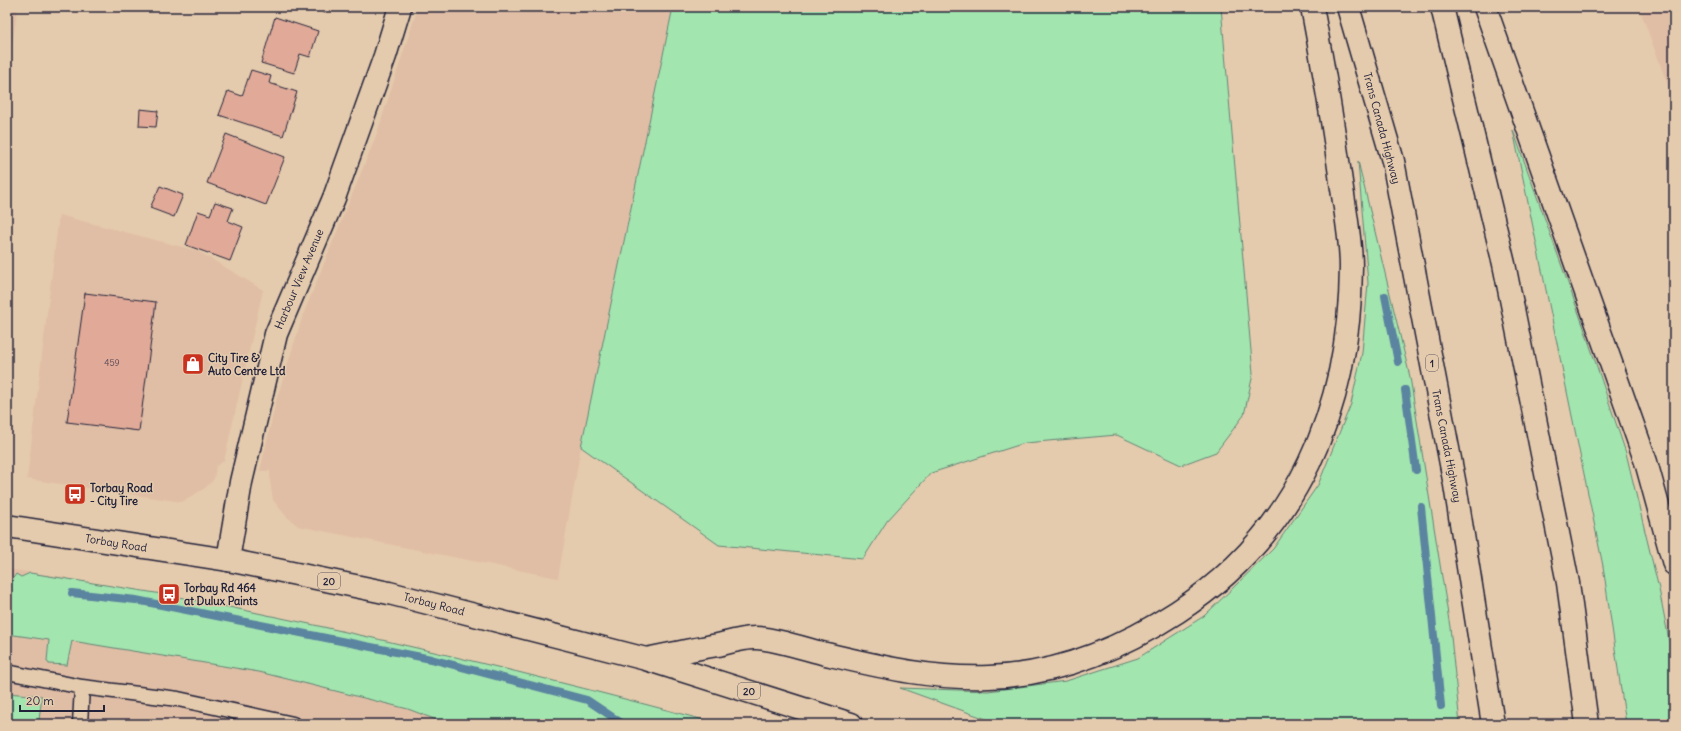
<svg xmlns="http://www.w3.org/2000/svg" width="1681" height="731" font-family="Delius,sans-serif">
<rect width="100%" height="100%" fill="#e5cbad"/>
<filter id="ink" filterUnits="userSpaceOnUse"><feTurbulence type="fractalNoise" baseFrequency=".025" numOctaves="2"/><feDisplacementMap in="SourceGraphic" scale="8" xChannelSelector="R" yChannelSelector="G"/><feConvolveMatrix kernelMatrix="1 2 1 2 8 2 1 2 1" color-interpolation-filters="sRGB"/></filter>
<g filter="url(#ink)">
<!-- built -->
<path fill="#e0bea5" d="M7,7h11l-11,70z
M418,7h255l-92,440 -23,131 -260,-52 -12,-10 -13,-16 -3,-19v-10h-10l16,-70 27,-86 73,-179z
M1639,7h35v95z
M59,215l139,36 65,39 -39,171 -8,5 -2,13 -9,9 -23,14 -155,-23z
M7,569l57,8 438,147h-495z"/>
<!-- green -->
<path fill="#a3e5af" stroke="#628475" d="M673,7h548l32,367 -9,41 -28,37 -35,13 -64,-30 -92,8 -94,30 -44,48 -24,38 -144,-14 -138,-98z
M1513,130l70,195 43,128 33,136 15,77v58h-48l-23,-158z
M1358,161l52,216 40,250 10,97h-460l-100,-36 88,3 78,-10 72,-23 66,-42 69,-67 45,-64 33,-81 11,-51 6,-70z
M30,573l132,21 -1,8 11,2 2,-8c183,36 365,79 545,128h-272l-39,-15 -149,-37 -187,-31 -5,24 -18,-1 -2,-3 2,-21 -42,-6v-47l9,-13 5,3z
M7,693l35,3 -3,24 30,4h-62z"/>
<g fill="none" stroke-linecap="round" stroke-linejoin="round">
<!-- stream -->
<path stroke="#5a849f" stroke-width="8" d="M1385,296l13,66
M1405,390l11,80
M1421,507l20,199
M72,593l64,7 295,59 156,41 36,24"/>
</g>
<!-- building -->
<path fill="#e1aa98" stroke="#22223b" d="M309,7h18l-2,6z
M275,17l43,14 -8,26 -10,-3 -6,19 -33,-10z
M251,70l20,6 -2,7 28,9 -14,44 -64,-21 9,-24 14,5z
M140,109l18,2 -2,16 -17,-1z
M226,134l59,23 -19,48 -59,-22z
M160,186l23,9 -9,22 -24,-9z
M215,202l18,6 -5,13 15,6 -13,34 -44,-16 12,-34 12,4z
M85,293l71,9 -17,129 -72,-9z"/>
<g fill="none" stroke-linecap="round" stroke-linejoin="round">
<!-- service casing -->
<g stroke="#22223b" stroke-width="17">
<path id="service" d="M7,672l75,15 96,12 115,25
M80,724l2,-37"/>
</g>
<!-- minor casing -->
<g stroke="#22223b" stroke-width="25">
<path id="minor" d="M228,560l13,-78 35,-148 58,-136 51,-142 15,-49"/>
</g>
<!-- primary casing -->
<g stroke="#22223b" stroke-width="25">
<path id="primary" d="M7,526l221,34 161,33 257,66 205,65"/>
</g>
<!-- motorway casing -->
<g stroke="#22223b" stroke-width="25">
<path id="motorway" d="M1348,7l45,154 62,324 38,239
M1442,7l62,257 64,319 19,141
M1485,7l161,455 28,102
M646,659c24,-5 48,-10 72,-14 12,-3 25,-7 36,-7 15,-1 55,12 72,16 56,13 104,25 163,23 69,-2 131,-28 188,-65 121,-78 173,-204 174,-345 0,-28 -6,-57 -10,-85 -8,-59 -18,-117 -29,-175"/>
</g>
<!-- service -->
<use href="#service" stroke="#e5cbad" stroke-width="14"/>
<!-- minor -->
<use href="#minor" stroke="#e5cbad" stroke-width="22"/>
<!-- primary -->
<use href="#primary" stroke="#e5cbad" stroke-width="22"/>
<!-- motorway -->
<use href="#motorway" stroke="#e5cbad" stroke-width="22"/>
</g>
</g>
<!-- icons -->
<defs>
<g id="shop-square" transform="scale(1.15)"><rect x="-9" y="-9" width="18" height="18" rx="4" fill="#c8321e" stroke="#e5cbad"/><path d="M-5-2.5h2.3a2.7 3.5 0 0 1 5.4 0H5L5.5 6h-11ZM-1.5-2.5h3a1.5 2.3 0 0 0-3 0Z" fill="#fff"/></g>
<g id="bus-square" transform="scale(1.15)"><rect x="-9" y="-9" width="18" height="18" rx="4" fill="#c8321e" stroke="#e5cbad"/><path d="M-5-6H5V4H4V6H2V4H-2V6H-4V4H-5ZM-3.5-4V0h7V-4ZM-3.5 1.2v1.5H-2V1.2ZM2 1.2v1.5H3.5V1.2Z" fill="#fff"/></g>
</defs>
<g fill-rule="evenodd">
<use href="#shop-square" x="193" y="364"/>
<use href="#bus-square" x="75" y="494"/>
<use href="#bus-square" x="169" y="594"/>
</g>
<g text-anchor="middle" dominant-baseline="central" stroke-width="3" stroke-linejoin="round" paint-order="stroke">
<!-- number labels -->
<g font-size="9" fill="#524452">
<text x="112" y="362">459</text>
</g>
<!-- shield labels -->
<g fill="#e5cbad" stroke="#5c555d" stroke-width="1">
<rect x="1426" y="355" width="12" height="16" rx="3"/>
<rect x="318" y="573" width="22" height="16" rx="3"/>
<rect x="738" y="683" width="22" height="16" rx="3"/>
</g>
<g font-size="10" font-weight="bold" fill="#22223b">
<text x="1432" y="363">1</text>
<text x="329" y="581">20</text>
<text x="749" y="691">20</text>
</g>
<!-- street labels -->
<g font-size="11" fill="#22223b" stroke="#e5cbad">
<text transform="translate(1382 128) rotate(75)">Trans Canada Highway</text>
<text transform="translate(299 279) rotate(-67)">Harbour View Avenue</text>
<text transform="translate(1447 446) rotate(79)">Trans Canada Highway</text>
<text transform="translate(116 543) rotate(9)">Torbay Road</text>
<text transform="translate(434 604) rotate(14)">Torbay Road</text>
</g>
<!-- poi labels -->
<g font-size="11" font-weight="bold" fill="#22223b" stroke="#e5cbad" text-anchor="start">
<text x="208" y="358">City Tire &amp;<tspan x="208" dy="13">Auto Centre Ltd</tspan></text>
<text x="90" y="488">Torbay Road<tspan x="90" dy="13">- City Tire</tspan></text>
<text x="184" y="588">Torbay Rd 464<tspan x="184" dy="13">at Dulux Paints</tspan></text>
</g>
</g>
<!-- margin -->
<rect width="1681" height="731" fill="none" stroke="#e5cbad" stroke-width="24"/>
<rect x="12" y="12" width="1657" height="707" fill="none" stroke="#22223b" stroke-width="1.5" filter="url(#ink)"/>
<!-- scale -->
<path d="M20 705v6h84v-6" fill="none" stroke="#22223b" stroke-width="2"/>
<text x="26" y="705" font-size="12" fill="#22223b" stroke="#e5cbad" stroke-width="3" paint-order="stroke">20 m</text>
</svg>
